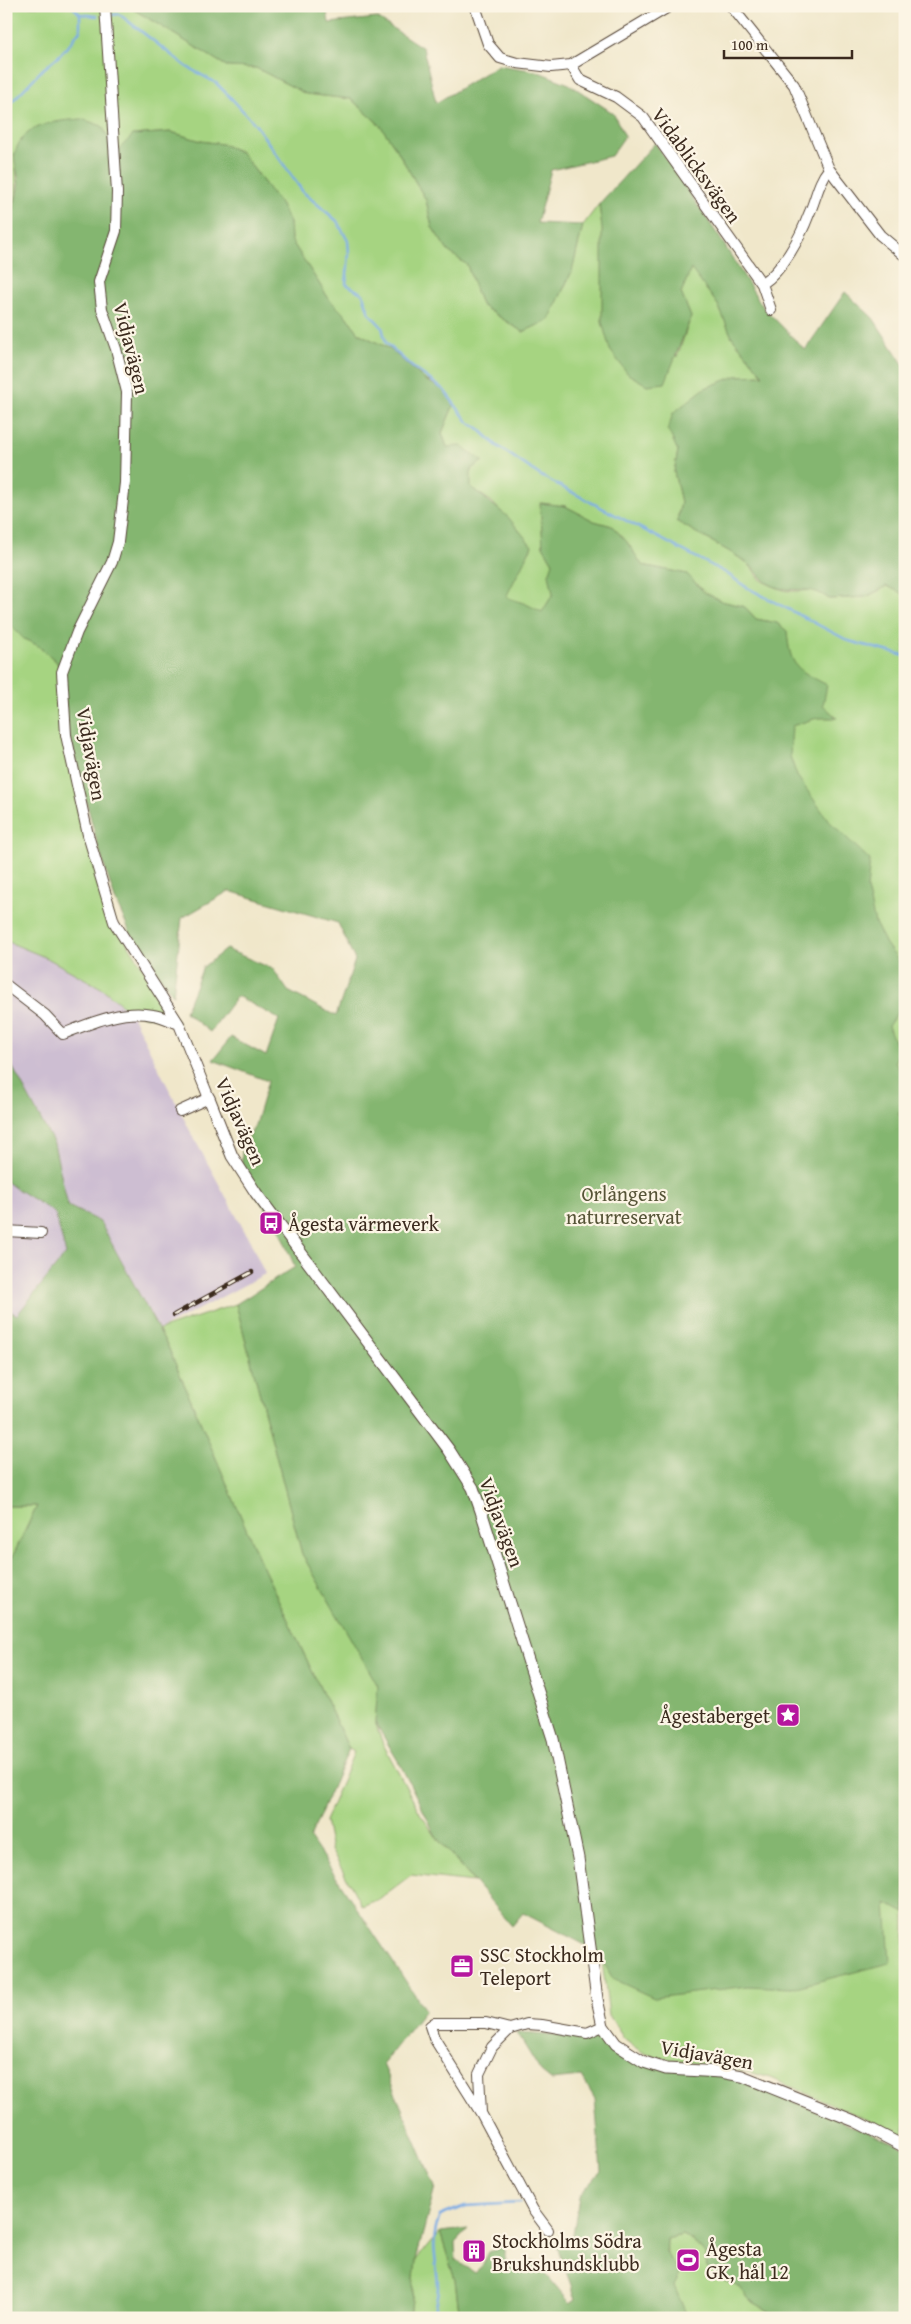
<svg xmlns="http://www.w3.org/2000/svg" width="911" height="2324" font-family="'Gentium Book Plus',serif">
<rect width="100%" height="100%" fill="#fcf5e5"/>
<filter id="ink" filterUnits="userSpaceOnUse"><feTurbulence type="fractalNoise" baseFrequency=".02" numOctaves="2"/><feDisplacementMap in="SourceGraphic" scale="10" xChannelSelector="R" yChannelSelector="G"/><feConvolveMatrix kernelMatrix="1 2 1 2 8 2 1 2 1" color-interpolation-filters="sRGB"/></filter>
<filter id="wash" filterUnits="userSpaceOnUse"><feTurbulence type="fractalNoise" baseFrequency=".0096" numOctaves="4" result="noise"/><feDisplacementMap in="SourceGraphic" scale="20" xChannelSelector="R" yChannelSelector="G"/><feGaussianBlur stdDeviation="1.12" result="paint"/><feColorMatrix in="noise" values="0 0 0 0 0 0 0 0 0 0 0 0 0 0 0 0 0 1.4 0 .05"/><feComposite in="paint" operator="in"/></filter>
<g filter="url(#wash)">
<rect width="100%" height="100%" fill="#f0e7ca"/>
<!-- industrial -->
<path fill="#cdbed2" d="M6,941l41,17 56,31 28,24 58,116 61,112 15,33 -106,56 -59,-108 -32,-16 -14,-62 -48,-89z
M6,1182l49,31 11,41 -49,62 -11,-7z"/>
<!-- green -->
<path fill="#a6d481" stroke="#707f50" fill-rule="evenodd" d="M6,6h122l100,61 28,1 50,26 45,5 29,26 17,25 29,50 6,27 16,24 19,14 14,40 42,27 26,-13 23,-48 11,-46 16,-21 3,24 75,129 14,-40 -10,-24 10,-25 27,37 14,32 31,38 -27,1 -67,54 9,21 -4,21 7,30 -4,19c23,15 47,26 69,41 8,6 11,16 18,20 7,3 19,9 26,9 18,1 23,-5 39,8l37,-2 22,-11 17,9v1541l-134,-58 -30,-8 -82,-12 -15,-5 -11,-7 -9,-7 -15,-24 -10,-78 -169,-937 -315,-680 414,232 3,-6 -40,-44 -22,-15 1,-18 11,-8 -35,-14 -5,-14 12,-29 -20,-21 -9,-3 -35,-31 -30,-15 -15,-19 -16,-16 -38,-59 -1,-17 -10,-19 -39,-52 -19,-8 -21,-3 -30,-9 -38,3 -17,17 -102,2c4,24 5,48 -8,71zM541,503l24,3 29,15 18,5 15,16 15,23 45,9 17,18 17,9 24,6 11,12 21,4 11,28 -235,-86v-2l-10,-17z
M6,621l18,18 13,6 19,16 6,11 18,130 34,120 65,102 -48,-11 -28,-24 -56,-31 -41,-17z
M236,1304l66,250 77,132 -4,36 8,22 38,71 16,23 37,44 -63,-7 -32,24 -17,7 -31,-56 -6,-29 29,-69 -5,-3 -89,-188 -91,-212 -10,-19z
M6,1506h31l-31,64z
M440,2232l15,48 5,38h-50l6,-58z
M682,2235l10,5 13,14 2,13 18,14 14,6 9,12 33,19h-93c-13,-24 -23,-52 -21,-79z"/>
<!-- forest -->
<path fill="#84b66f" stroke="#607046" d="M128,6h198l3,17 48,-5 46,30 13,55 62,-38 38,6 33,13 44,29 12,23 -14,20 -60,14 -14,53 46,2 -11,46 -23,49 -26,12 -42,-27 -14,-40 -19,-14 -16,-24 -6,-27 -29,-50 -17,-25 -29,-26 -45,-5 -50,-26 -28,-1z
M82,119l20,7 14,26 17,-17 38,-3 30,9 21,3 19,8 39,52 10,19 1,17 38,59 16,16 15,19 30,15 35,31 19,10 10,14 -12,29 5,14 14,-1 22,15 -12,8v18l37,30 24,29 -26,51 20,7 16,8 11,-18 -4,-20 4,-11 -10,-17 -3,-43 25,3 29,15 18,5 15,16 15,23 45,9 17,18 17,9 24,6 11,12 21,4 10,8c3,37 10,38 40,54l-4,20 14,13h-20l-25,8 -2,30 7,20 32,45 41,39 -3,29 8,34 11,21 16,22 1,39 -15,21 11,27 -4,8 10,18 -1,30 -6,5 7,6v793l-19,-10 4,60 -98,25 -45,-2 -93,12 -41,-19 -16,-28 -74,-38 -11,13 -75,-88 -36,-72 -26,-44 3,-36 -76,-132 -66,-250 59,-37 -19,-44 -35,-47 1,-25 13,-26 13,-44 -55,-21 18,-23 35,19 13,-37 -42,-23 -27,36 -25,-20 18,-45 23,-18 47,20 15,22 48,25 19,-56 -17,-37 -109,-32 -47,27 -9,77 -41,-58 -17,-38 -17,-53 -29,-112 -7,-62 -6,-11 -19,-16 -13,-6 -18,-18v-396c7,-13 14,-34 12,-49 -1,-7 -5,-17 -3,-23 8,-30 41,-32 67,-34z
M655,143l65,95 43,69 42,43 40,-58 28,26 32,49v228l-18,-9 -21,11 -37,2c-20,-16 -36,-4 -58,-14 -11,-5 -14,-15 -25,-23 -22,-15 -46,-26 -69,-41l4,-19 -7,-30 4,-21 -10,-21 5,-17 32,-25 31,-12 27,-1 -31,-38 -14,-32 -27,-36 -10,24 10,24 -26,66 -18,2 -19,-11 -18,-24 -8,-28v-94l-3,-24z
M6,1055l48,89 14,62 32,16 69,127 91,212 89,188 -39,89 115,172 -42,54 52,123 -19,73 -6,58h-404v-748l31,-64h-31v-197l11,6 49,-61 -11,-41 -49,-31z
M517,2033l90,6 39,26 75,7 184,75v171h-124l-33,-19 -9,-12 -14,-6 -18,-14 -2,-13 -13,-14 -10,-5 -15,4 -1,14 15,20 -7,13 14,32h-228l-5,-38 -15,-48 28,-3 -13,14 1,17 18,13 8,-7 7,-14 16,-6v12l5,11 24,-9 36,43 6,-4 -19,-53 4,-6 12,-4 6,-40 22,-25 -6,-72 -13,-22 -31,3 -10,-8z"/>
<g fill="none" stroke-linecap="round" stroke-linejoin="round">
<!-- stream -->
<path stroke="#79abe5" stroke-width="2.5" d="M72,6l8,8 17,2
M112,15l7,-1 68,53 29,16 16,16 23,25 48,68 34,29 11,20 1,13 -3,30 17,10 6,19 13,14 4,16 25,23 33,24 24,32 10,6 18,17 45,31 185,97 20,14 103,54 56,15
M6,108l36,-38 18,-15 12,-14 8,-11v-16
M432,2318c3,-10 6,-21 6,-32 -1,-26 -9,-44 2,-70l25,-10 55,-3"/>
</g>
</g>
<g filter="url(#ink)">
<g fill="none" stroke-linecap="round" stroke-linejoin="round">
<!-- minor casing -->
<g stroke="#564638" stroke-width="12">
<path id="minor" d="M105,6l12,186 -1,39 -17,51 3,27 14,40 11,43 -2,91 -7,59 -6,20 -35,70 -15,40 4,63 22,100 26,87 65,102 30,74 -29,13
M475,6l13,38 12,14 17,5 34,4 20,-2 99,-59
M731,6l63,79 35,84 51,66 25,21
M571,65l9,15 36,17 27,20 119,167 9,26
M762,284c21,-14 38,-46 47,-70 7,-15 9,-32 20,-45
M6,985l39,30 18,19c28,-11 59,-25 90,-19 9,1 18,6 26,9
M6,1231l35,2
M510,2029l-18,18 -13,27 2,39 52,97 15,20
M481,2113l-47,-75 -4,-12 4,-3h52l24,6 17,-5 15,1 45,8 16,-7"/>
</g>
<!-- tertiary casing -->
<g stroke="#564638" stroke-width="13">
<path id="tertiary" d="M209,1098l23,58 24,37 193,257 24,38 8,23 72,228 25,119 19,141 6,27 13,18 28,18 22,7 55,3 21,4 115,46 48,25"/>
</g>
<!-- minor -->
<use href="#minor" stroke="#fff" stroke-width="10"/>
<!-- tertiary -->
<use href="#tertiary" stroke="#fff" stroke-width="11"/>
<!-- rail casing -->
<g stroke="#3b2a1e" stroke-width="4.5">
<path id="rail" d="M174,1315l78,-43"/>
</g>
<!-- rail -->
<use href="#rail" stroke="#fcf5e5" stroke-width="2.5" stroke-dasharray="8" stroke-linecap="butt"/>
</g>
</g>
<!-- icons -->
<defs>
<g id="bus-square" transform="scale(1.25)"><rect x="-9" y="-9" width="18" height="18" rx="4" fill="#b5179e" stroke="#fcf5e5"/><path d="M-5-6H5V4H4V6H2V4H-2V6H-4V4H-5ZM-3.5-4V0h7V-4ZM-3.5 1.2v1.5H-2V1.2ZM2 1.2v1.5H3.5V1.2Z" fill="#fff"/></g>
<g id="sight-square" transform="scale(1.25)"><rect x="-9" y="-9" width="18" height="18" rx="4" fill="#b5179e" stroke="#fcf5e5"/><path d="M0-6L1.8-2.2L6-1.7L2.9 1.2L3.7 5.4L0 3.3L-3.7 5.4L-2.9 1.2L-6-1.7L-1.8-2.2Z" fill="#fff"/></g>
<g id="office-square" transform="scale(1.25)"><rect x="-9" y="-9" width="18" height="18" rx="4" fill="#b5179e" stroke="#fcf5e5"/><path d="M-6-3h4V-5.5h4V-3h4V5H-6ZM-1-4.5V-3h2v-1.5ZM-6 0V1H6V0Z" fill="#fff"/></g>
<g id="building-square" transform="scale(1.25)"><rect x="-9" y="-9" width="18" height="18" rx="4" fill="#b5179e" stroke="#fcf5e5"/><path d="M-4-6H4V6H1V3H-1V6H-4ZM-2.5-4.3h1.7v1.8h-1.7ZM.8-4.3h1.7v1.8H.8ZM-2.5-1h1.7V.8h-1.7ZM.8-1h1.7V.8H.8Z" fill="#fff"/></g>
<g id="stadium-square" transform="scale(1.25)"><rect x="-9" y="-9" width="18" height="18" rx="4" fill="#b5179e" stroke="#fcf5e5"/><path d="M0-5a6.5 5 0 1 0 0 10a6.5 5 0 1 0 0-10ZM-3.5-1.8h7v3.6h-7Z" fill="#fff"/></g>
</defs>
<g fill-rule="evenodd">
<use href="#bus-square" x="271" y="1223"/>
<use href="#sight-square" x="788" y="1715"/>
<use href="#office-square" x="462" y="1966"/>
<use href="#building-square" x="474" y="2251"/>
<use href="#stadium-square" x="688" y="2260"/>
</g>
<g text-anchor="middle" dominant-baseline="central" stroke-width="4.5" stroke-linejoin="round" paint-order="stroke">
<!-- street labels -->
<g font-size="20" fill="#3b2a1e" stroke="#fcf5e5">
<text transform="translate(697 165) rotate(54)">Vidablicksvägen</text>
<text transform="translate(132 348) rotate(76)">Vidjavägen</text>
<text transform="translate(92 754) rotate(80)">Vidjavägen</text>
<text transform="translate(241 1121) rotate(66)">Vidjavägen</text>
<text transform="translate(502 1522) rotate(70)">Vidjavägen</text>
<text transform="translate(707 2054) rotate(10)">Vidjavägen</text>
</g>
<!-- park labels -->
<g font-size="20" fill="#565437" stroke="#fcf5e5">
<text x="624" y="1193">Orlångens<tspan x="624" dy="23">naturreservat</tspan></text>
</g>
<!-- poi labels -->
<g font-size="20" fill="#3b2a1e" stroke="#fcf5e5" text-anchor="start">
<text x="288" y="1223">Ågesta värmeverk</text>
<text x="770" y="1715" text-anchor="end">Ågestaberget</text>
<text x="480" y="1954">SSC Stockholm<tspan x="480" dy="23">Teleport</tspan></text>
<text x="492" y="2240">Stockholms Södra<tspan x="492" dy="23">Brukshundsklubb</tspan></text>
<text x="706" y="2248">Ågesta<tspan x="706" dy="23">GK, hål 12</tspan></text>
</g>
</g>
<!-- margin -->
<rect width="911" height="2324" fill="none" stroke="#fcf5e5" stroke-width="25"/>
<!-- scale -->
<path d="M724 50v8h128v-8" fill="none" stroke="#3b2a1e" stroke-width="2.5"/>
<text x="731" y="50" font-size="15" fill="#3b2a1e" stroke="#fcf5e5" stroke-width="4" paint-order="stroke">100 m</text>
</svg>
